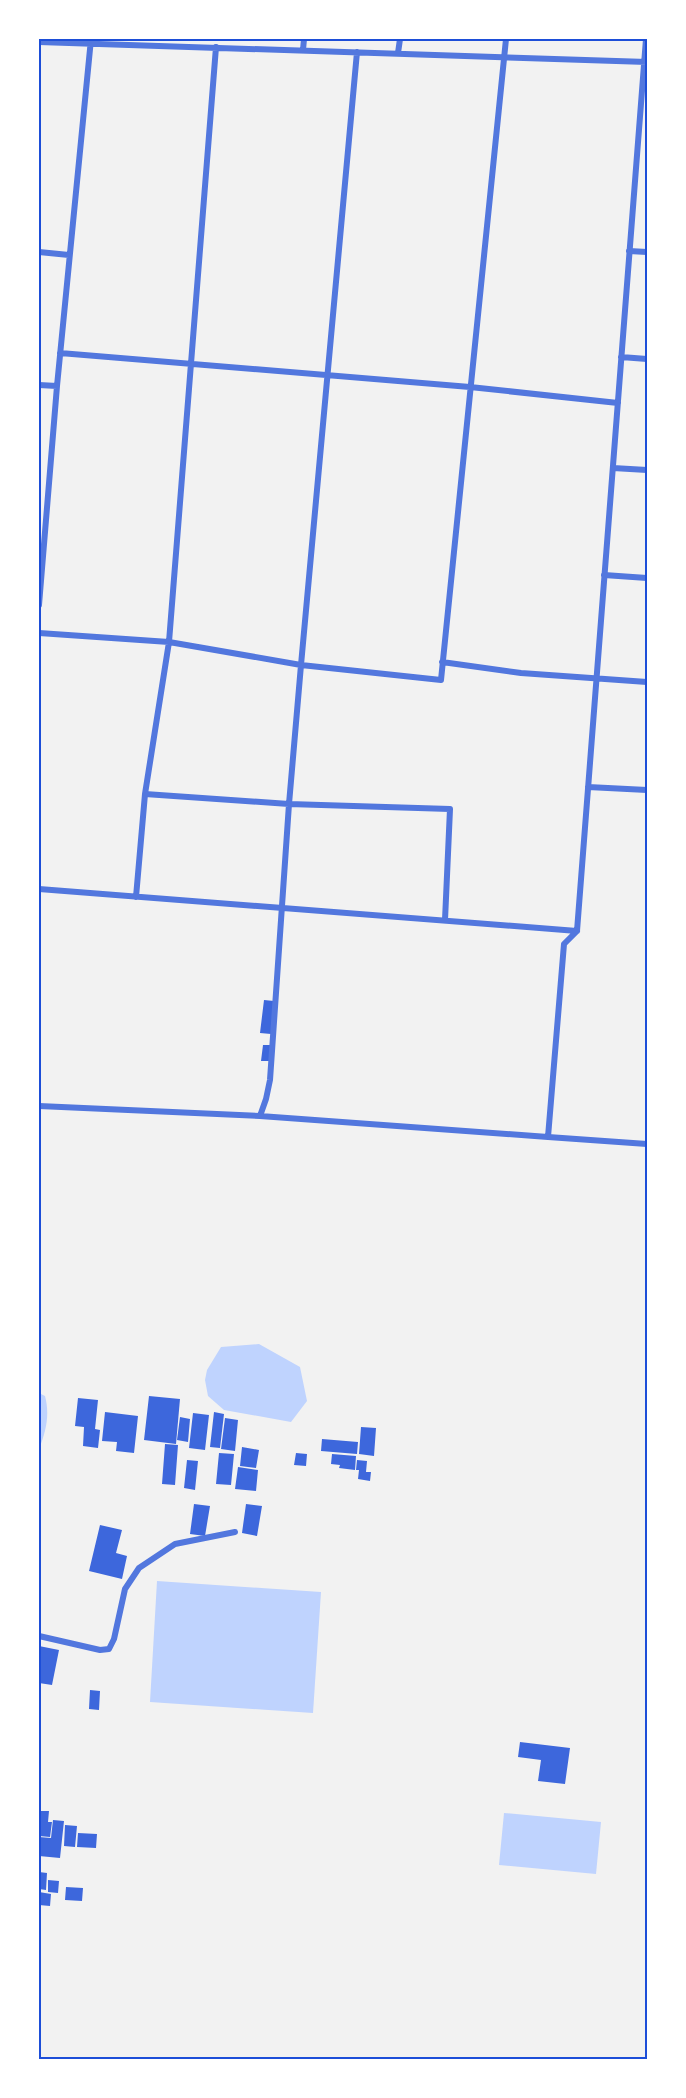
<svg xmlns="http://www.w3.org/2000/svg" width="686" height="2098" font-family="Lato,sans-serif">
<rect width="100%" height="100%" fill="#f2f2f2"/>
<!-- water -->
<path fill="#bfd3fe" d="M259,1344l41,23 7,34 -16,21 -67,-12 -16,-14 -3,-16 2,-10 14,-23z
M39,1393l6,3c5,19 1,35 -6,53z
M157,1581l164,11 -8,121 -163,-11z
M504,1813l97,9 -5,52 -97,-9z"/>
<!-- building -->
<path fill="#3d67dc" d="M264,1000l10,1 -3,33 -11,-1z
M263,1045h8l-1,16h-9z
M149,1396l31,3 -4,45 -32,-4z
M78,1398l20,2 -3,29 5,1 -2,18 -15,-2 1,-19 -9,-1z
M105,1412l33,4 -4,37 -18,-2 1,-9 -15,-1z
M214,1412l10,2 -4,34 -10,-1z
M193,1413l16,2 -4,35 -16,-2z
M180,1417l10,2 -2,23 -11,-2z
M225,1418l13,2 -3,31 -14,-2z
M361,1427l15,1 -2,28 -15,-2z
M322,1439l36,3 -1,12 -36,-3z
M165,1444l13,1 -3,40 -13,-1z
M242,1447l17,3 -3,18 -16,-2z
M219,1453l15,1 -3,31 -15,-1z
M296,1453l11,1 -1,12 -12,-1z
M332,1454l24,2 -1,14 -16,-2 1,-3 -9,-1z
M187,1460l11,1 -3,29 -11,-2z
M357,1460l10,1 -1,11h5l-1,9 -12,-2 1,-9h-3z
M238,1467l20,3 -2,21 -21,-2z
M194,1504l16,2 -5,30 -15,-2z
M246,1504l16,2 -5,30 -15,-3z
M100,1525l22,5 -6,23 11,3 -5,23 -33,-8z
M39,1646l20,4 -7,35 -13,-2z
M90,1690l10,1 -1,19 -10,-1z
M520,1742l50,6 -5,36 -27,-3 3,-21 -23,-3z
M39,1811h10l-1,11h4l-2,15 -11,-1z
M53,1820l11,1 -4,37 -21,-2v-19l12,1z
M65,1825l12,1 -2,21 -11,-1z
M78,1833l19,1 -1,14 -19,-1z
M39,1872l8,1 -1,17 -7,-1z
M48,1880l11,1 -1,12 -10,-1z
M66,1887l17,1 -1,13 -17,-1z
M39,1892l12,2 -1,12 -11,-1z"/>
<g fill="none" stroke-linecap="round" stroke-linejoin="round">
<!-- minor -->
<path stroke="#5277de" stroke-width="6" d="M39,42l608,20
M303,50l1,-11
M398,53l2,-14
M629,251l18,1
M39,252l30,3
M60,353l410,34 148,16
M621,357l26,2
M39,385l18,1 -18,219
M57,386l34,-347
M613,468l34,2
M604,575l43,3
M39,633l130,9 132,23 56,-613
M442,662l79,11 126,9
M588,787l59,3
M145,794l144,10 -19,276 -4,19 -6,17
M39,889l538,42 69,-892
M136,897l9,-103 24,-152 47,-595
M445,920l5,-111 -161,-5 12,-139 140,15 65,-641
M577,931l-13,13 -16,193 99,7
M39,1106l221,10 288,21
M39,1636l61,14 9,-1 5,-10 11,-50 14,-21 36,-24 60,-12"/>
</g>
<!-- border -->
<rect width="686" height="2098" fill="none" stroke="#ffffff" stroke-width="81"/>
<rect x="40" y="40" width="606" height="2018" fill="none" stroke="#1d4ed8" stroke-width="2"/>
</svg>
